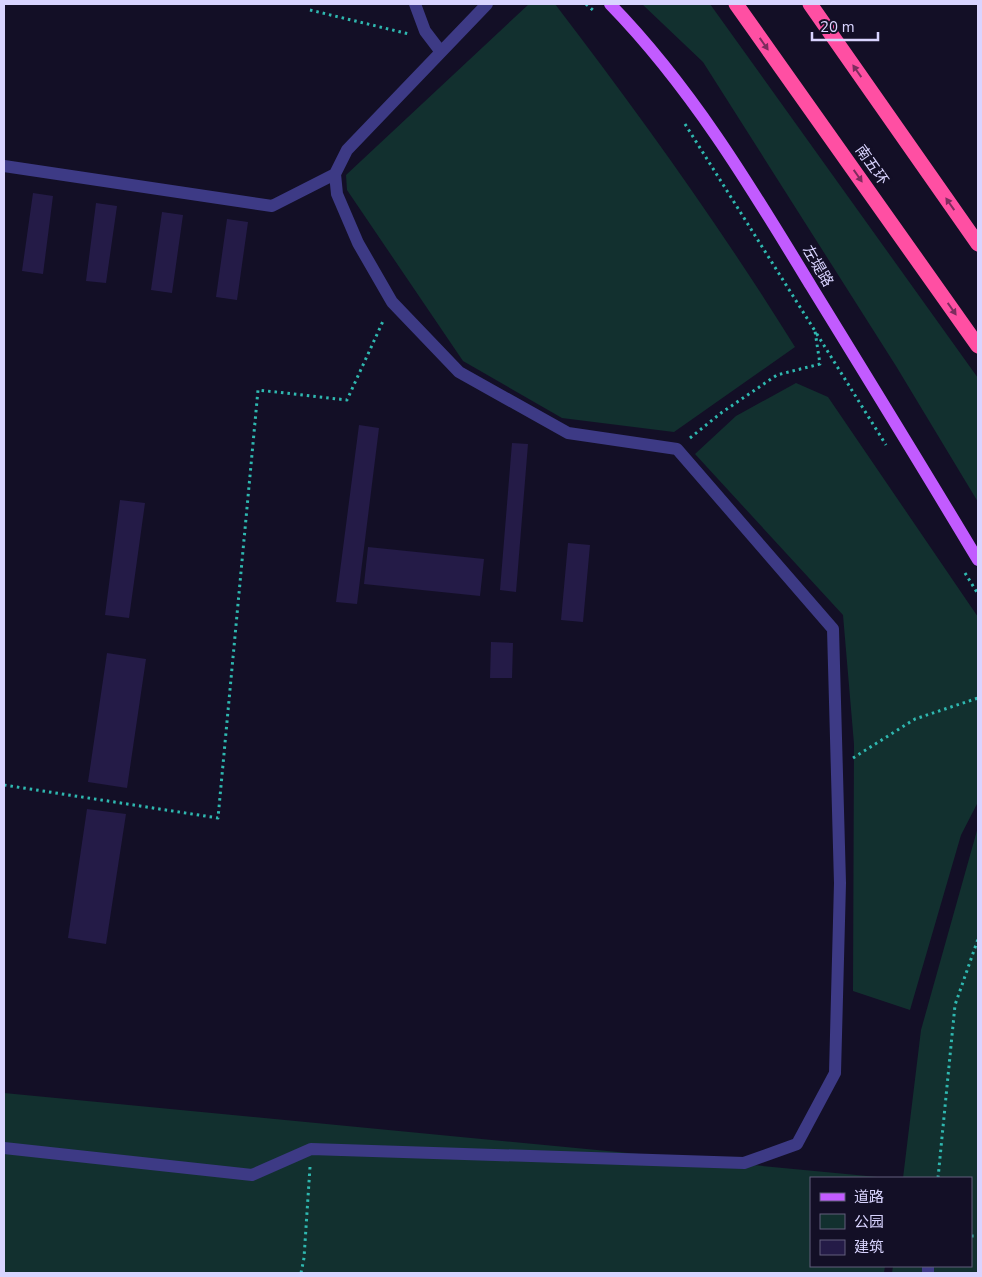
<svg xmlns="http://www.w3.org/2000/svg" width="982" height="1277" font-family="'Nunito Sans','Noto Sans SC',sans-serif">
<rect width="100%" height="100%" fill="#130f26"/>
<!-- green -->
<path fill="#12302f" d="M529,4h26c85,111 166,224 240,343l-121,85 -112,-14 -99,-57 -116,-171 -1,-15z
M642,4h68l268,374v124l-82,-136 -193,-304z
M796,383l32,14 150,220v185l-17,33 -51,175 -57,-19 1,-247 -11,-129 -148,-161 41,-38z
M978,827v446h-86l1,-7h78v-88h-68l18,-148z
M4,1093l884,85h-77v88h74l-1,7h-880z"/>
<!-- building -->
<path fill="#241b47" d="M33,193l20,3 -10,78 -21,-3z
M96,203l21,3 -11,77 -20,-2z
M162,212l21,3 -11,78 -21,-3z
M227,219l21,3 -11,78 -21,-3z
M359,425l20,3 -22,176 -21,-2z
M512,443l16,1 -12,148 -16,-2z
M120,500l25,3 -16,115 -24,-3z
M568,543l22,2 -7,77 -22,-2z
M368,547l116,12 -4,37 -116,-12z
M491,642l22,1 -1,35h-22z
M107,653l39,6 -19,129 -39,-6z
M87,809l39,5 -20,130 -38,-6z"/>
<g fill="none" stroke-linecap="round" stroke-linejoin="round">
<!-- path -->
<path stroke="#2fb8b0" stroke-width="3" stroke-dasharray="2.5 4" stroke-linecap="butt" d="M586,4l8,7
M310,10l99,24
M685,124l130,207
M690,438l31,-25 56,-38 43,-11 -5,-33 71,114
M965,573l13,21
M853,758l62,-39 63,-21
M4,785l214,33 40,-428 89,10 37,-81
M938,1178l17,-173 23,-66
M971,1236h7
M301,1273l3,-15 6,-91"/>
<!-- minor -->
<path stroke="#3d3a85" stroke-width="12" d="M415,4l10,27 16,21
M4,166l268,40 63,-32
M4,1148l248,27 59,-26 433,14 53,-19 38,-71 5,-190 -7,-254 -156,-180 -109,-16 -109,-61 -67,-70 -34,-59 -21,-49 -2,-20 12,-24 140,-146
M928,1273v-7"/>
<!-- major -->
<path stroke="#c25bff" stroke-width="12" d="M610,4c81,83 141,183 201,282 56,91 112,182 167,274"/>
<!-- highway -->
<path stroke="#ff4fa3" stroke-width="15" d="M736,4l242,342
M810,4l168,240"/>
</g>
<!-- one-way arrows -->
<defs><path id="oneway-solid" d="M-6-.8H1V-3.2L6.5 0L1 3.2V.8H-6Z" transform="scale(1.25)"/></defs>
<g fill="#7d2c5e">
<use href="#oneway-solid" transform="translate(764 44) rotate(55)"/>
<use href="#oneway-solid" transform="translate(857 71) rotate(-125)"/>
<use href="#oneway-solid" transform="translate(858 176) rotate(55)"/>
<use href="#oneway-solid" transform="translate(950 204) rotate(-125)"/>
<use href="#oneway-solid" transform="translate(952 309) rotate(55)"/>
</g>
<g text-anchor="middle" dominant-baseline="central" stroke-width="5" stroke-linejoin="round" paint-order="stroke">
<!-- street labels -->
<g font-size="15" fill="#d9d4ff" stroke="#130f26">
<text transform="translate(872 165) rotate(55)">南五环</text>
<text transform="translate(818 266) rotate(59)">左堤路</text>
</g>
</g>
<!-- border -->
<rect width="982" height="1277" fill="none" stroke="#d9d4ff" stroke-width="10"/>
<!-- legend -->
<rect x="810" y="1177" width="162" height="90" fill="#130f26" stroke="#625e7d"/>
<rect x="820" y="1193" width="25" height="8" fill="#c25bff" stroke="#625e7d"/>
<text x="854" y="1202" font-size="15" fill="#d9d4ff">道路</text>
<rect x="820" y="1214" width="25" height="15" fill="#12302f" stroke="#625e7d"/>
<text x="854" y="1227" font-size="15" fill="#d9d4ff">公园</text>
<rect x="820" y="1240" width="25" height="15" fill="#241b47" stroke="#625e7d"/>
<text x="854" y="1252" font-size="15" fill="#d9d4ff">建筑</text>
<!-- scale -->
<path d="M812 32v8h66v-8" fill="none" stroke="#d9d4ff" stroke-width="2.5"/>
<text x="820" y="32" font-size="15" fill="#d9d4ff" stroke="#130f26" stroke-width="4" paint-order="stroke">20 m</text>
</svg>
